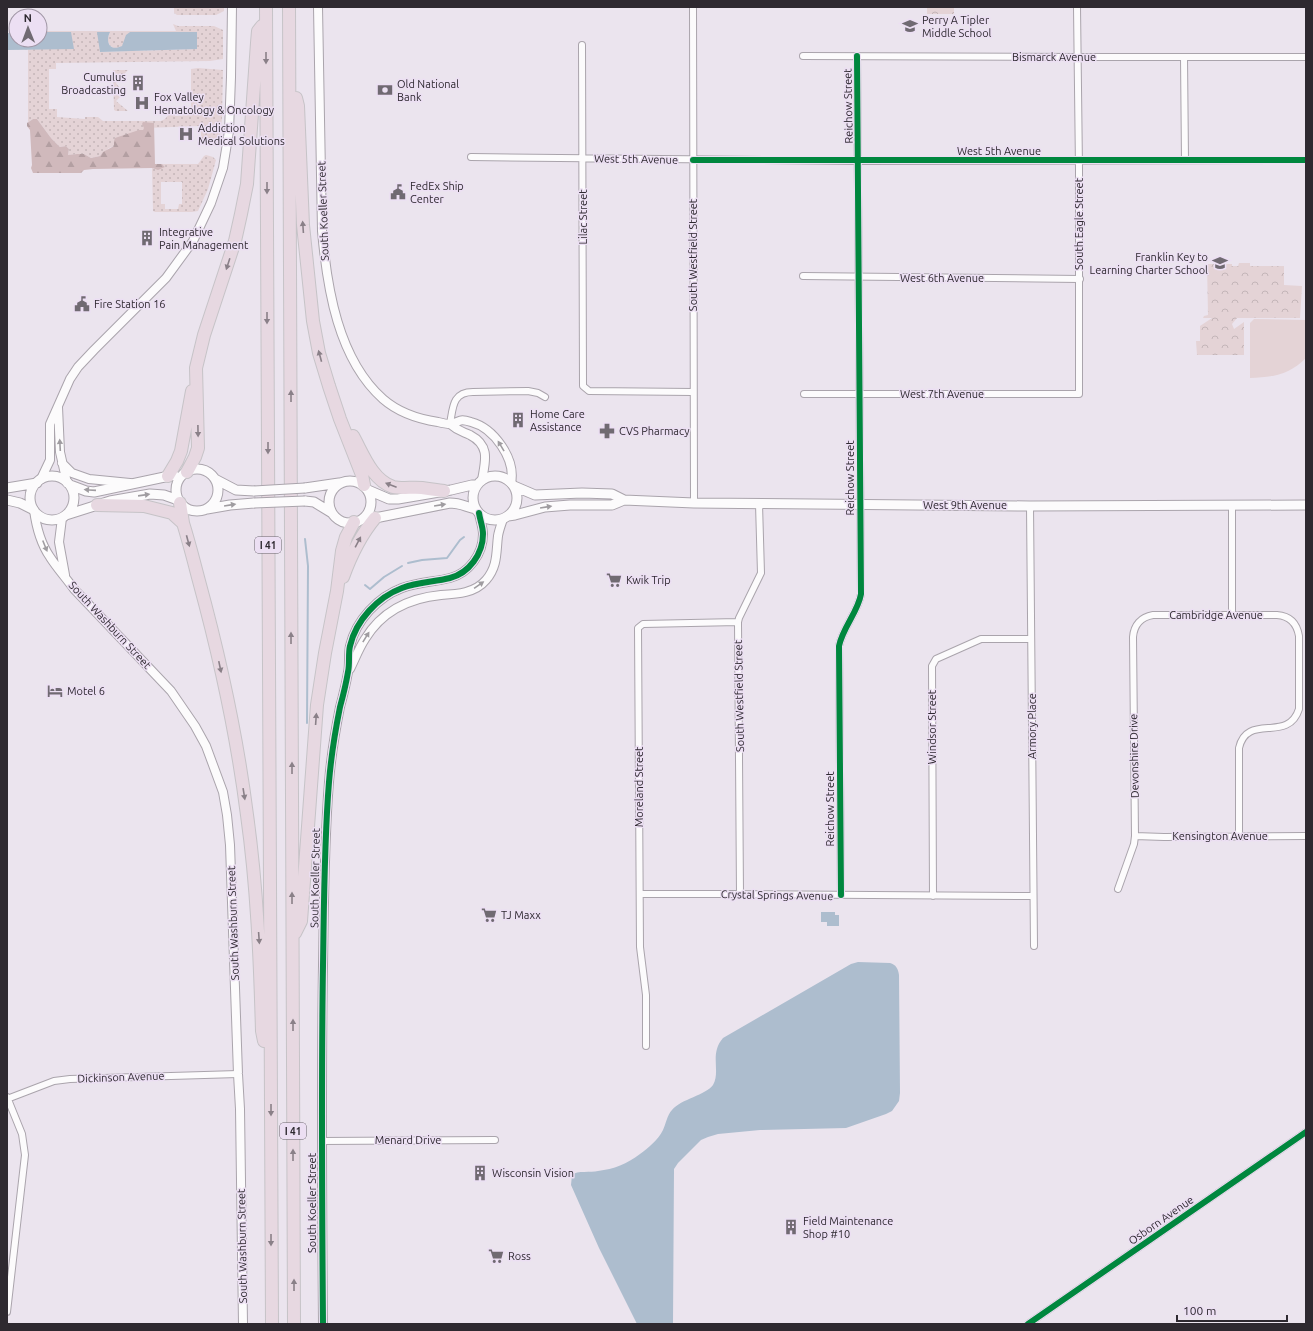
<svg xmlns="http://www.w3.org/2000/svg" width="1313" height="1331" font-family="Ubuntu,sans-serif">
<defs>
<pattern id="grass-dots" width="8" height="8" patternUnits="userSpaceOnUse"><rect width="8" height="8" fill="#e4d3d6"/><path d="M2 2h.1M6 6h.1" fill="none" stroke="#c4b5b8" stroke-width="1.8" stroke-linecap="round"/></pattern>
<pattern id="forest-firs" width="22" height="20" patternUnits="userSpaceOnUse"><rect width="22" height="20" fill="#d0b9bc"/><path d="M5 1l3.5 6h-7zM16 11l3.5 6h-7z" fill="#b39fa2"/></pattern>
<pattern id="park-crowns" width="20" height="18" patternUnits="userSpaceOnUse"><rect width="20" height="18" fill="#e4d3d6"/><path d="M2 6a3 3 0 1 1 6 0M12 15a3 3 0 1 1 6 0" fill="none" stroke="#c4b5b8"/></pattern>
</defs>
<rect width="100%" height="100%" fill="#ebe4ee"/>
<!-- grass -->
<path fill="url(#grass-dots)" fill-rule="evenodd" d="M174,7h50v4l-8,4h-39l-3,-2z
M173,24l5,2h36l9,4v29l-13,2 -154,2v6h-7v40h8v8l28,2v-2h13l5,4h58l4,-2 7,-8 -1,-2 2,-1 2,2v6l16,-1v-46l7,-1 25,2 -1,48 -3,27 -7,1 -10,-3 -2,-17 -55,2 -2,2 -29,11v5l-5,2 -9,8 -9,2 -7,-4 -16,1 1,-6 -3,-3 -6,1 -9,-9 -14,-19h-4l-5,3v-72h-21l67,-2 -34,-16v-1h136zM110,32c0,1 -2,5 -2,6 -1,7 7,14 13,9 4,-3 6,-11 9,-15h67v17l-97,3z
M113,70h15l-12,13 3,4 -4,5 5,5 -4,4 12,10h-12l-2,-1z
M206,155l7,2 3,3 -8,29 -10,22 -6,1h-37l-2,-1 -1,-43 2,1 11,-2 -3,-3h36l6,-8zM161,182h21v22h-3l-1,5h-13v-5h-4z"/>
<!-- forest -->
<path fill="url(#forest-firs)" d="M33,119h4l14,19 9,9 6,-1 3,3 -1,6 9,-1h7l7,4 9,-2 3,-4 11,-6v-5l1,-3 24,-8h4l1,-2 -2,-4 1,-2 11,1 1,41h7l3,3 -7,3 -6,-2 -59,1 -9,1 -3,3h-48l-2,-5 1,-3 -2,-35 -3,-4v-3z"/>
<!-- park -->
<path fill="url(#park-crowns)" d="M927,7h27v7h-27z
M1239,263h11v3h34v19l18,1 -2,32h-97l1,-2 4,-1 -1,-51h25v2h6z
M1212,318h25l-5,6 2,5 10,-7v33h-47l-1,-14h4v-15z"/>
<!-- pitch -->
<path fill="#e4d3d6" d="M1254,319l52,1v38c-17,17 -33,19 -56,20v-55z"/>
<!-- water -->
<path fill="#adbdce" d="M40,32h31l3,17 -67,1v-17h9v7h24z
M97,32h13c-5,10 0,20 12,14l4,-11 4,-3h67v17l-97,3z
M821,912h14v3h4v11h-12v-4h-6z
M858,962l32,1c6,2 8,5 9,12l1,118 -1,8 -7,10 -6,3 -40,14 -86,2 -42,4 -10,3 -7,3 -23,23 -4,6 -1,155h-36l-38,-76 -28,-63 1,-10c5,-5 19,-2 26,-4 16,-2 29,-7 42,-17 8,-6 18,-14 23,-24 3,-6 4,-15 9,-20 9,-11 34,-15 41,-25 8,-14 -4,-31 10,-47l128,-74z"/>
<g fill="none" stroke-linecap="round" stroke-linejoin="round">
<!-- stream -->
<path stroke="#adbdce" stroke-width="2" d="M305,539l3,27 -1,157
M408,563l14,-3 25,-2 13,-18 4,-3
M365,585l5,4 14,-12 18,-11"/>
<!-- minor casing -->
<g stroke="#aaa4ac" stroke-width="8">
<path id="minor" d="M693,7l1,496
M582,45l1,341 6,5 104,1
M803,56l274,1h229
M1184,57l1,103
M471,157l387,4 448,-1
M803,276l277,3
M804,394h275v-225l-2,-162
M450,424c3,-16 2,-32 23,-32l55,-1 10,2 7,4
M1232,505v109
M1030,506l4,440
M1135,836l29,1 142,-1
M1118,889l16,-45 1,-8 -2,-199c1,-12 8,-20 20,-22h124c13,1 20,9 22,21v73c-11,35 -52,3 -60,39v88
M640,894h100l293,2
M740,894l-2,-272 1,-4 22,-45 -2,-69
M841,895l-2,-249c4,-19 19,-34 22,-52l-4,-538
M933,896l-1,-230 4,-7 45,-20h50
M646,1046v-51l-6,-48 -2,-319 5,-4 95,-2
M7,1097l15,37 3,21 -18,157
M7,1099l47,-18 16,-2 168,-5
M321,1141l174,-1
M1028,1324l278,-192"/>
</g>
<!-- tertiary casing -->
<g stroke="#aaa4ac" stroke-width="10">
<path id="tertiary" d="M318,7l4,224c5,57 16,128 61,168 16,14 35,20 55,23 4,1 9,2 12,2 11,-2 8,-6 21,-2 23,6 45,37 40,61
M58,407l2,45 7,31
M450,424c8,7 11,7 20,11 21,11 15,27 12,45
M62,463l10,10 17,6 41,4
M41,479l9,-19v-36l20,-45 8,-12 16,-17 72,-72 27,-37 18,-38 12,-35 6,-37 2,-54 1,-70
M34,510c2,15 7,34 16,47 7,11 16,21 24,32l97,102 24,35 11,20 17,46 4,23 3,30 8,229 2,35 3,215
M62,518l-3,24 6,33
M350,669c5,-10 9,-21 15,-30 17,-28 45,-41 76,-44 17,-1 34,-2 45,-15 12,-14 10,-28 12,-44 1,-6 3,-11 5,-17
M323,1324c-1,-119 -2,-239 0,-358 1,-61 1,-123 6,-184 2,-25 6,-50 11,-75 3,-11 6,-23 8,-35 2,-8 0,-18 2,-26 6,-26 28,-49 52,-58 16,-6 32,-6 48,-10 19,-5 33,-24 33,-44 0,-7 -3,-14 -4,-21"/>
</g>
<!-- secondary casing -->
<g stroke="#aaa4ac" stroke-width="11">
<path id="secondary" d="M176 490a21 21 0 1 1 42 0a21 21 0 1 1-42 0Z
M473 498a22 22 0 1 1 44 0a22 22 0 1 1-44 0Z
M30 498a22 22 0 1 1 44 0a22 22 0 1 1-44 0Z
M215,479l21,11 18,1
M329 502a21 21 0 1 1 42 0a21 21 0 1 1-42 0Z
M70,485l16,6 8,1 80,-17
M514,486l21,9 47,-2 30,1 12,6 70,3 336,3 276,-1
M7,488l30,-5
M305,488l34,-5
M368,490l21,9h9l53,-9 21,-5h5
M7,500l13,3 12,6
M305,501l9,1 18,11
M207,509l23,-4 24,-2
M66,515l44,-14 40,-7 14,1 14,5
M508,516l7,-1 30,-8 25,-2h42l12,-5
M370,519l80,-16c11,0 16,4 26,6"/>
</g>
<!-- motorway casing -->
<g stroke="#c6c3c7" stroke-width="14">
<path id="motorway" d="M266,7l6,1317
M289,7l5,1317
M296,98l2,8 5,119 10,96 6,32 10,33 11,33 22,56 2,10
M353,436c10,18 19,44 40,51 9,2 20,0 29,1 7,1 14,2 22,3
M187,472l8,-15 3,-9 -2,-80 8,-33 31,-94 6,-27 6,-30 10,-141 1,-12 4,-5
M168,476l9,-15 4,-10 11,-60
M180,503l3,20c6,19 11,39 16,58 21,77 38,155 48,234 10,71 13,144 15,216l2,10
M97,505l47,1 28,7 11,10
M343,577c8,-22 17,-41 32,-59
M295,933l6,-12 16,-216 8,-52 12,-62 5,-40 4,-14 8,-15"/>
</g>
<!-- minor -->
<use href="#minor" stroke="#fcfbfc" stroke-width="6"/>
<!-- tertiary -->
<use href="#tertiary" stroke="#fcfbfc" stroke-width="8"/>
<!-- secondary -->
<use href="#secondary" stroke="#fcfbfc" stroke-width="9"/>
<!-- motorway -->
<use href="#motorway" stroke="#e7d8e1" stroke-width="12"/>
<!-- secondary-bridge casing -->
<g stroke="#aaa4ac" stroke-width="11" stroke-linecap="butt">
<path id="secondary-bridge" d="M254,491l51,-3
M254,503l51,-2"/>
</g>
<!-- secondary-bridge -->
<use href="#secondary-bridge" stroke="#fcfbfc" stroke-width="9"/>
<!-- cycleway casing -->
<g stroke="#ecdff3" stroke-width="8">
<path id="cycleway" d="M693,160h613
M841,895l-2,-249c4,-19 19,-34 22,-52l-4,-538
M323,1324c-1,-119 -2,-239 0,-358 1,-61 1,-123 6,-184 2,-25 6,-50 11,-75 3,-11 6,-23 8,-35 2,-8 0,-18 2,-26 6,-26 28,-49 52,-58 16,-6 32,-6 48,-10 19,-5 33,-24 33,-44 0,-7 -3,-14 -4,-21
M1028,1324l278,-192"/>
</g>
<!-- cycleway -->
<use href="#cycleway" stroke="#00873e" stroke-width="6"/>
</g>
<!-- one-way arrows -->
<defs><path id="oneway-solid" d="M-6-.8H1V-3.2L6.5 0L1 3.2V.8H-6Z"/></defs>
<g fill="#8a8088">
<use href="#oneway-solid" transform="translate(266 58) rotate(90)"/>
<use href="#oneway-solid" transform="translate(267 188) rotate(90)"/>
<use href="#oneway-solid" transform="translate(303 227) rotate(-94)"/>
<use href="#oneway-solid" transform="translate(228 264) rotate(108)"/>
<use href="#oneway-solid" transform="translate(267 318) rotate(90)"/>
<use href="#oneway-solid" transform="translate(320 356) rotate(-105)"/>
<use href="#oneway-solid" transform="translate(291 396) rotate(-90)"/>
<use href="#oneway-solid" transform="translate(198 431) rotate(89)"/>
<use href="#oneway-solid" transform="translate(268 448) rotate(90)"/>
<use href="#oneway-solid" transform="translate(391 485) rotate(-159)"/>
<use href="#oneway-solid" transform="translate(188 541) rotate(75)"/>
<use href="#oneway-solid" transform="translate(358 542) rotate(-62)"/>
<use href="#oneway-solid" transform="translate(291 638) rotate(-90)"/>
<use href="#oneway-solid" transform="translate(220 667) rotate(78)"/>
<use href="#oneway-solid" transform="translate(316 719) rotate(-86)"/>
<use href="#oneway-solid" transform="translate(292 768) rotate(-90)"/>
<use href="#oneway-solid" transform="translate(244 794) rotate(81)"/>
<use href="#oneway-solid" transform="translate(292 898) rotate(-90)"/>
<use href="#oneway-solid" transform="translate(259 938) rotate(86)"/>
<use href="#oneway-solid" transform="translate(293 1025) rotate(-90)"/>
<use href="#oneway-solid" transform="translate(271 1110) rotate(90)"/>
<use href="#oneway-solid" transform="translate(293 1155) rotate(-90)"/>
<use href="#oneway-solid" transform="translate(271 1240) rotate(90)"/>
<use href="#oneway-solid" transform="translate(294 1285) rotate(-90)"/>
</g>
<g fill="#9f9ca0">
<use href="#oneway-solid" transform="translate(60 445) rotate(-93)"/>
<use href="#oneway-solid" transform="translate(501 446) rotate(-121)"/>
<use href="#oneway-solid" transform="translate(90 490) rotate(-176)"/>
<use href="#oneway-solid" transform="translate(144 495) rotate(-8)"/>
<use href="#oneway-solid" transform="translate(230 505) rotate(-9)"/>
<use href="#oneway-solid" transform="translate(440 505) rotate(-9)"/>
<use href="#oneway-solid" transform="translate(546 507) rotate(-9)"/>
<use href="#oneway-solid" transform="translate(45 546) rotate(68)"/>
<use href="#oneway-solid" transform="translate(479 585) rotate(-35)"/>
<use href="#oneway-solid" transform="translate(366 637) rotate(-58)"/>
</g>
<!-- icons -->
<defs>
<g id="school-bare" transform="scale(1.2)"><path d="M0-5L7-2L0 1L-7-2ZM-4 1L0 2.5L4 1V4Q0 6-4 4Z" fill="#706a72" stroke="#ecdff3" stroke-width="2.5" paint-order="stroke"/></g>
<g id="building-bare" transform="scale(1.2)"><path d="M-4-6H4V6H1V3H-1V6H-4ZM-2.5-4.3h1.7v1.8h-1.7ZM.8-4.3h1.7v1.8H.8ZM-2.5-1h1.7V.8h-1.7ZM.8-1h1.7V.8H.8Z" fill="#706a72" stroke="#ecdff3" stroke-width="2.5" paint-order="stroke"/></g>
<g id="bank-bare" transform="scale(1.2)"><path d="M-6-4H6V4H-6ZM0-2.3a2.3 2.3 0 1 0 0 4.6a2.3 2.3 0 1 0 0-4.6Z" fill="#706a72" stroke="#ecdff3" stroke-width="2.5" paint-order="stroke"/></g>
<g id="hospital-bare" transform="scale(1.2)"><path d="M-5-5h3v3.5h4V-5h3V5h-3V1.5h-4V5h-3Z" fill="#706a72" stroke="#ecdff3" stroke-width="2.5" paint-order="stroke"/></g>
<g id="civic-bare" transform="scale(1.2)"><path d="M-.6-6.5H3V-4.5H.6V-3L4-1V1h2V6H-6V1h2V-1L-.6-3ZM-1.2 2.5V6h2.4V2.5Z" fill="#706a72" stroke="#ecdff3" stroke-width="2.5" paint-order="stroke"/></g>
<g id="pharmacy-bare" transform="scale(1.2)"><path d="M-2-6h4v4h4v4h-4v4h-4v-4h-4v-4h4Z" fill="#706a72" stroke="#ecdff3" stroke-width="2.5" paint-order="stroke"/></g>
<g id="supermarket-bare" transform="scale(1.2)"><path d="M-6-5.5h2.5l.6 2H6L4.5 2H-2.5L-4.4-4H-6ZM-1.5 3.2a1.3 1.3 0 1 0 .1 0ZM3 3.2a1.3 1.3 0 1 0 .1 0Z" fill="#706a72" stroke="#ecdff3" stroke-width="2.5" paint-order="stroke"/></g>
<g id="hotel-bare" transform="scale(1.2)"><path d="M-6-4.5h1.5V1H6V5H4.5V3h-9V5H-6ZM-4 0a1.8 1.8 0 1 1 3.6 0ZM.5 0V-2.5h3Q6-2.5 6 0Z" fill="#706a72" stroke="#ecdff3" stroke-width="2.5" paint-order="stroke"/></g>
</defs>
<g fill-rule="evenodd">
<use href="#school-bare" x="910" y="26"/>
<use href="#building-bare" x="138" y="83"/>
<use href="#bank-bare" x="385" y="90"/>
<use href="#hospital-bare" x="142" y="103"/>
<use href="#hospital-bare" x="186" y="134"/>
<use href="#civic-bare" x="398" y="192"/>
<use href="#building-bare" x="147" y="238"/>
<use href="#school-bare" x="1220" y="263"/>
<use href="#civic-bare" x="82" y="304"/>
<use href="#building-bare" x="518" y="420"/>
<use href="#pharmacy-bare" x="607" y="431"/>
<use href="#supermarket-bare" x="614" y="580"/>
<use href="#hotel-bare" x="55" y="691"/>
<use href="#supermarket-bare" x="489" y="915"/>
<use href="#building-bare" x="480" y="1173"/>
<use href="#building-bare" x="791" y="1227"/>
<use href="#supermarket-bare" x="496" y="1256"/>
</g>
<g text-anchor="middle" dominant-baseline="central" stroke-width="3" stroke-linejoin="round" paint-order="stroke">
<!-- shield labels -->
<g fill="#ecdff3" stroke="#67606a" stroke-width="1">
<rect x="255" y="537" width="26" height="16" rx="3"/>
<rect x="280" y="1123" width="26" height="16" rx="3"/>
</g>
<g font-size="10" font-weight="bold" fill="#2e2930">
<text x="268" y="545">I 41</text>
<text x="293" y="1131">I 41</text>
</g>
<!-- poi labels -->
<g font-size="11" fill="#2e2930" stroke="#ecdff3" text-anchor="start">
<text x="922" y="20">Perry A Tipler<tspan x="922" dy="13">Middle School</tspan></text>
<text x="126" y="77" text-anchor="end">Cumulus<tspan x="126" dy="13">Broadcasting</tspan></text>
<text x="397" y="84">Old National<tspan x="397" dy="13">Bank</tspan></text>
<text x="154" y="97">Fox Valley<tspan x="154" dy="13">Hematology &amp; Oncology</tspan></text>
<text x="198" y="128">Addiction<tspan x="198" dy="13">Medical Solutions</tspan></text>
<text x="410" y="186">FedEx Ship<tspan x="410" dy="13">Center</tspan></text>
<text x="159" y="232">Integrative<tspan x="159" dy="13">Pain Management</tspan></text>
<text x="1208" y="257" text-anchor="end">Franklin Key to<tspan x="1208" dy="13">Learning Charter School</tspan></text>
<text x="94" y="304">Fire Station 16</text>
<text x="530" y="414">Home Care<tspan x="530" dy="13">Assistance</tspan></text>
<text x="619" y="431">CVS Pharmacy</text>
<text x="626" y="580">Kwik Trip</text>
<text x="67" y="691">Motel 6</text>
<text x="501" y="915">TJ Maxx</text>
<text x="492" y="1173">Wisconsin Vision</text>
<text x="803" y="1221">Field Maintenance<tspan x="803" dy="13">Shop #10</tspan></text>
<text x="508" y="1256">Ross</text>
</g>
<!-- street labels -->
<g font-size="11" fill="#2e2930" stroke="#ecdff3">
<text x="1054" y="57">Bismarck Avenue</text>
<text transform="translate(848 106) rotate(-91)">Reichow Street</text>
<text x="999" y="151">West 5th Avenue</text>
<text transform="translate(636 159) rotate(1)">West 5th Avenue</text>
<text transform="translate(323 211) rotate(-92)">South Koeller Street</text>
<text transform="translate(583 217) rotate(-90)">Lilac Street</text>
<text transform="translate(1079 224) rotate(-90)">South Eagle Street</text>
<text transform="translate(693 255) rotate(-90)">South Westfield Street</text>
<text x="942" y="278">West 6th Avenue</text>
<text x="942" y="394">West 7th Avenue</text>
<text transform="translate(850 478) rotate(-90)">Reichow Street</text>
<text x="965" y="505">West 9th Avenue</text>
<text x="1216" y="615">Cambridge Avenue</text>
<text transform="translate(110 625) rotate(47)">South Washburn Street</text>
<text transform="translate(739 696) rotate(-91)">South Westfield Street</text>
<text transform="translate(1032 726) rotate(-90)">Armory Place</text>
<text transform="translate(932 727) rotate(-90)">Windsor Street</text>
<text transform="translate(1134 756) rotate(-91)">Devonshire Drive</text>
<text transform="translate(639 787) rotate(-90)">Moreland Street</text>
<text transform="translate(830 809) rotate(-90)">Reichow Street</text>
<text x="1220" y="836">Kensington Avenue</text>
<text transform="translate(315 878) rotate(-89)">South Koeller Street</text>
<text transform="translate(777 895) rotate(1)">Crystal Springs Avenue</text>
<text transform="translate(233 923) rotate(-92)">South Washburn Street</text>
<text transform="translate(121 1077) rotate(-2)">Dickinson Avenue</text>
<text x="408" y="1140">Menard Drive</text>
<text transform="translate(312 1203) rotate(-90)">South Koeller Street</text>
<text transform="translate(1161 1220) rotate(-35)">Osborn Avenue</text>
<text transform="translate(242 1246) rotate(-91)">South Washburn Street</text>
</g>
</g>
<!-- border -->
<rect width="1313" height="1331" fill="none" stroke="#2e2930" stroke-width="16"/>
<!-- north arrow -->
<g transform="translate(28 28) rotate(359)"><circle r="19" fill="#ecdff3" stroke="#a096a5"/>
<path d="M0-3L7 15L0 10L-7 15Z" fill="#706a72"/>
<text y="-6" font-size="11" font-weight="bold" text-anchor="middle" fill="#2e2930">N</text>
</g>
<!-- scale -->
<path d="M1177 1315v6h110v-6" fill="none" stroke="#2e2930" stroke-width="2"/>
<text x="1183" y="1315" font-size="12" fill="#2e2930" stroke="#ecdff3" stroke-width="3" paint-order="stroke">100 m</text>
</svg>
